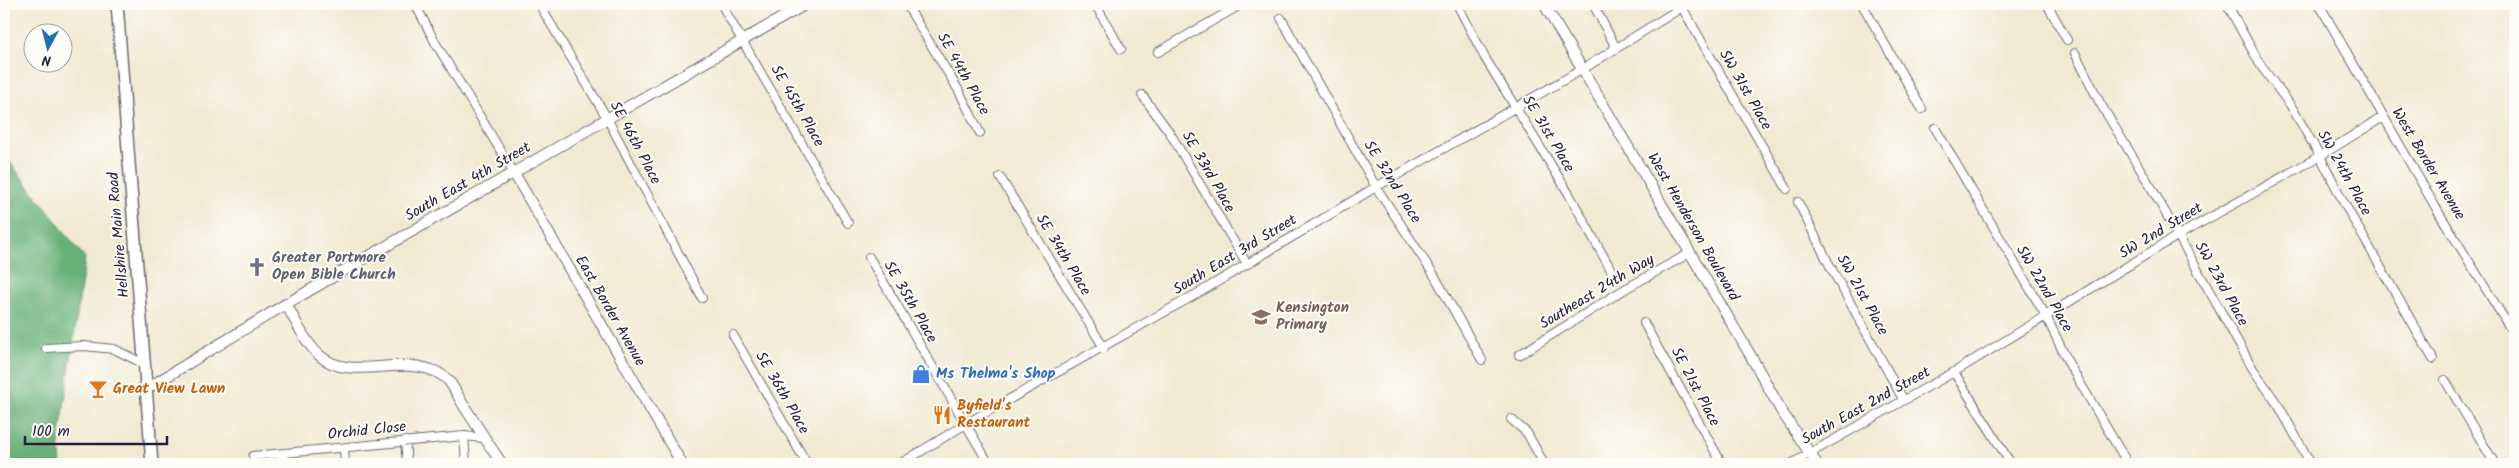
<svg xmlns="http://www.w3.org/2000/svg" width="2519" height="468" font-family="Kalam,sans-serif">
<rect width="100%" height="100%" fill="#fdfcf7"/>
<filter id="ink" filterUnits="userSpaceOnUse"><feTurbulence type="fractalNoise" baseFrequency=".02" numOctaves="2"/><feDisplacementMap in="SourceGraphic" scale="10" xChannelSelector="R" yChannelSelector="G"/><feConvolveMatrix kernelMatrix="1 2 1 2 8 2 1 2 1" color-interpolation-filters="sRGB"/></filter>
<filter id="wash" filterUnits="userSpaceOnUse"><feTurbulence type="fractalNoise" baseFrequency=".0096" numOctaves="4" result="noise"/><feDisplacementMap in="SourceGraphic" scale="20" xChannelSelector="R" yChannelSelector="G"/><feGaussianBlur stdDeviation="1.12" result="paint"/><feColorMatrix in="noise" values="0 0 0 0 0 0 0 0 0 0 0 0 0 0 0 0 0 1.4 0 .05"/><feComposite in="paint" operator="in"/></filter>
<g filter="url(#wash)">
<rect width="100%" height="100%" fill="#f1ead2"/>
<!-- forest -->
<path fill="#68b178" stroke="#456a5a" d="M4,155l81,103 -26,185 2,21h-57z"/>
</g>
<g filter="url(#ink)">
<g fill="none" stroke-linecap="round" stroke-linejoin="round">
<!-- minor casing -->
<g stroke="#6a6870" stroke-width="10">
<path id="minor" d="M415,4l20,38 79,131
M539,4l68,114 95,180
M721,4l127,219
M906,4l53,87 21,42
M1095,4l26,45
M1457,4l28,54 84,136 47,85
M1593,4l23,44
M1680,4l107,185
M1862,4l60,105
M2047,4l20,36
M2227,4l34,62 30,40 29,50 24,47 89,156
M2319,4l117,204 79,128
M1281,18l95,169 58,88 48,85
M1158,52l84,-48
M2075,53l25,50 51,84 102,182 27,39 31,56
M1142,95l28,38 77,131
M1935,128l111,188 23,48 59,100
M1000,177l104,171
M1798,202l32,64 73,133
M869,257l120,207
M1644,323l78,141
M733,335l74,129
M46,348l38,-2 30,3 30,15
M1519,355l106,-66 65,-36
M1954,372l57,92
M2445,380l50,84
M1511,419l16,14 17,31
M464,436l2,28
M405,441l2,23
M344,448l1,16
M284,453l1,11
M253,456l211,-20 20,2
M900,464l69,-42 233,-131 174,-104 207,-118 104,-65
M1791,464l163,-92 223,-136 143,-80 63,-39"/>
</g>
<!-- tertiary casing -->
<g stroke="#6a6870" stroke-width="12">
<path id="tertiary" d="M1544,4l208,354 30,54 35,52
M514,173l168,291
M286,304c10,17 18,37 33,51 33,31 94,-8 129,25 6,7 11,18 16,26 13,20 25,39 38,58
M146,389l140,-85 520,-300"/>
</g>
<!-- secondary casing -->
<g stroke="#6a6870" stroke-width="14">
<path id="secondary" d="M117,4l35,460"/>
</g>
<!-- minor -->
<use href="#minor" stroke="#fff" stroke-width="8"/>
<!-- tertiary -->
<use href="#tertiary" stroke="#fff" stroke-width="10"/>
<!-- secondary -->
<use href="#secondary" stroke="#fff" stroke-width="11"/>
</g>
</g>
<!-- icons -->
<defs>
<g id="church-bare" transform="scale(1.5)"><path d="M-1.2-6h2.4v3.5h3.3v2.4h-3.3V6h-2.4V-.1h-3.3v-2.4h3.3Z" fill="#6b7280" stroke="#fdfcf7" stroke-width="2.5" paint-order="stroke"/></g>
<g id="school-bare" transform="scale(1.5)"><path d="M0-5L7-2L0 1L-7-2ZM-4 1L0 2.5L4 1V4Q0 6-4 4Z" fill="#8d6e63" stroke="#fdfcf7" stroke-width="2.5" paint-order="stroke"/></g>
<g id="shop-bare" transform="scale(1.5)"><path d="M-5-2.5h2.3a2.7 3.5 0 0 1 5.4 0H5L5.5 6h-11ZM-1.5-2.5h3a1.5 2.3 0 0 0-3 0Z" fill="#3f7fe0" stroke="#fdfcf7" stroke-width="2.5" paint-order="stroke"/></g>
<g id="bar-bare" transform="scale(1.5)"><path d="M-6-5H6L.8 .8V4.5H3.5V6h-7V4.5H-.8V.8Z" fill="#e8710a" stroke="#fdfcf7" stroke-width="2.5" paint-order="stroke"/></g>
<g id="restaurant-bare" transform="scale(1.5)"><path d="M-5-6h1v4h1v-4h1v4h1v-4h1v5L-1.5 .5V6h-2V.5L-5-1ZM5-6V6H3V1.5H1.5Q1.5-4 5-6Z" fill="#e8710a" stroke="#fdfcf7" stroke-width="2.5" paint-order="stroke"/></g>
</defs>
<g fill-rule="evenodd">
<use href="#church-bare" x="257" y="267"/>
<use href="#school-bare" x="1261" y="317"/>
<use href="#shop-bare" x="921" y="374"/>
<use href="#bar-bare" x="98" y="389"/>
<use href="#restaurant-bare" x="942" y="415"/>
</g>
<g text-anchor="middle" dominant-baseline="central" stroke-width="4" stroke-linejoin="round" paint-order="stroke">
<!-- street labels -->
<g font-size="15" fill="#22223b" stroke="#fdfcf7">
<text transform="translate(963 74) rotate(61)">SE 44th Place</text>
<text transform="translate(1745 90) rotate(60)">SW 31st Place</text>
<text transform="translate(797 106) rotate(60)">SE 45th Place</text>
<text transform="translate(1548 134) rotate(59)">SE 31st Place</text>
<text transform="translate(635 143) rotate(62)">SE 46th Place</text>
<text transform="translate(2428 164) rotate(59)">West Border Avenue</text>
<text transform="translate(1208 172) rotate(60)">SE 33rd Place</text>
<text transform="translate(2344 173) rotate(61)">SW 24th Place</text>
<text transform="translate(468 182) rotate(-30)">South East 4th Street</text>
<text transform="translate(1392 182) rotate(58)">SE 32nd Place</text>
<text transform="translate(1693 227) rotate(60)">West Henderson Boulevard</text>
<text transform="translate(2161 231) rotate(-31)">SW 2nd Street</text>
<text transform="translate(119 235) rotate(-95)">Hellshire Main Road</text>
<text transform="translate(1063 255) rotate(59)">SE 34th Place</text>
<text transform="translate(1235 255) rotate(-31)">South East 3rd Street</text>
<text transform="translate(2221 284) rotate(61)">SW 23rd Place</text>
<text transform="translate(2044 289) rotate(60)">SW 22nd Place</text>
<text transform="translate(1597 292) rotate(-31)">Southeast 24th Way</text>
<text transform="translate(1862 295) rotate(61)">SW 21st Place</text>
<text transform="translate(910 302) rotate(60)">SE 35th Place</text>
<text transform="translate(610 311) rotate(60)">East Border Avenue</text>
<text transform="translate(1695 387) rotate(62)">SE 21st Place</text>
<text transform="translate(782 393) rotate(60)">SE 36th Place</text>
<text transform="translate(1866 406) rotate(-29)">South East 2nd Street</text>
<text transform="translate(367 431) rotate(-6)">Orchid Close</text>
</g>
<!-- worship labels -->
<g font-size="15" font-weight="bold" fill="#5b616d" stroke="#fdfcf7" text-anchor="start">
<text x="272" y="258">Greater Portmore<tspan x="272" dy="17">Open Bible Church</tspan></text>
</g>
<!-- education labels -->
<g font-size="15" font-weight="bold" fill="#785e54" stroke="#fdfcf7" text-anchor="start">
<text x="1276" y="308">Kensington<tspan x="1276" dy="17">Primary</tspan></text>
</g>
<!-- shop labels -->
<g font-size="15" font-weight="bold" fill="#366cbe" stroke="#fdfcf7" text-anchor="start">
<text x="936" y="374">Ms Thelma's Shop</text>
</g>
<!-- food labels -->
<g font-size="15" font-weight="bold" fill="#c56008" stroke="#fdfcf7" text-anchor="start">
<text x="113" y="389">Great View Lawn</text>
<text x="957" y="406">Byfield's<tspan x="957" dy="17">Restaurant</tspan></text>
</g>
</g>
<!-- margin -->
<rect width="2519" height="468" fill="none" stroke="#fdfcf7" stroke-width="20"/>
<!-- north arrow -->
<g transform="translate(48 48) rotate(187)"><circle r="24" fill="#fdfcf7" stroke="#a5a5ac"/>
<path d="M0-4L9 19L0 12L-9 19Z" fill="#1f6fb2"/>
<text y="-8" font-size="14" font-weight="bold" text-anchor="middle" fill="#22223b">N</text>
</g>
<!-- scale -->
<path d="M25 436v8h142v-8" fill="none" stroke="#22223b" stroke-width="2.5"/>
<text x="32" y="436" font-size="15" fill="#22223b" stroke="#fdfcf7" stroke-width="4" paint-order="stroke">100 m</text>
</svg>
